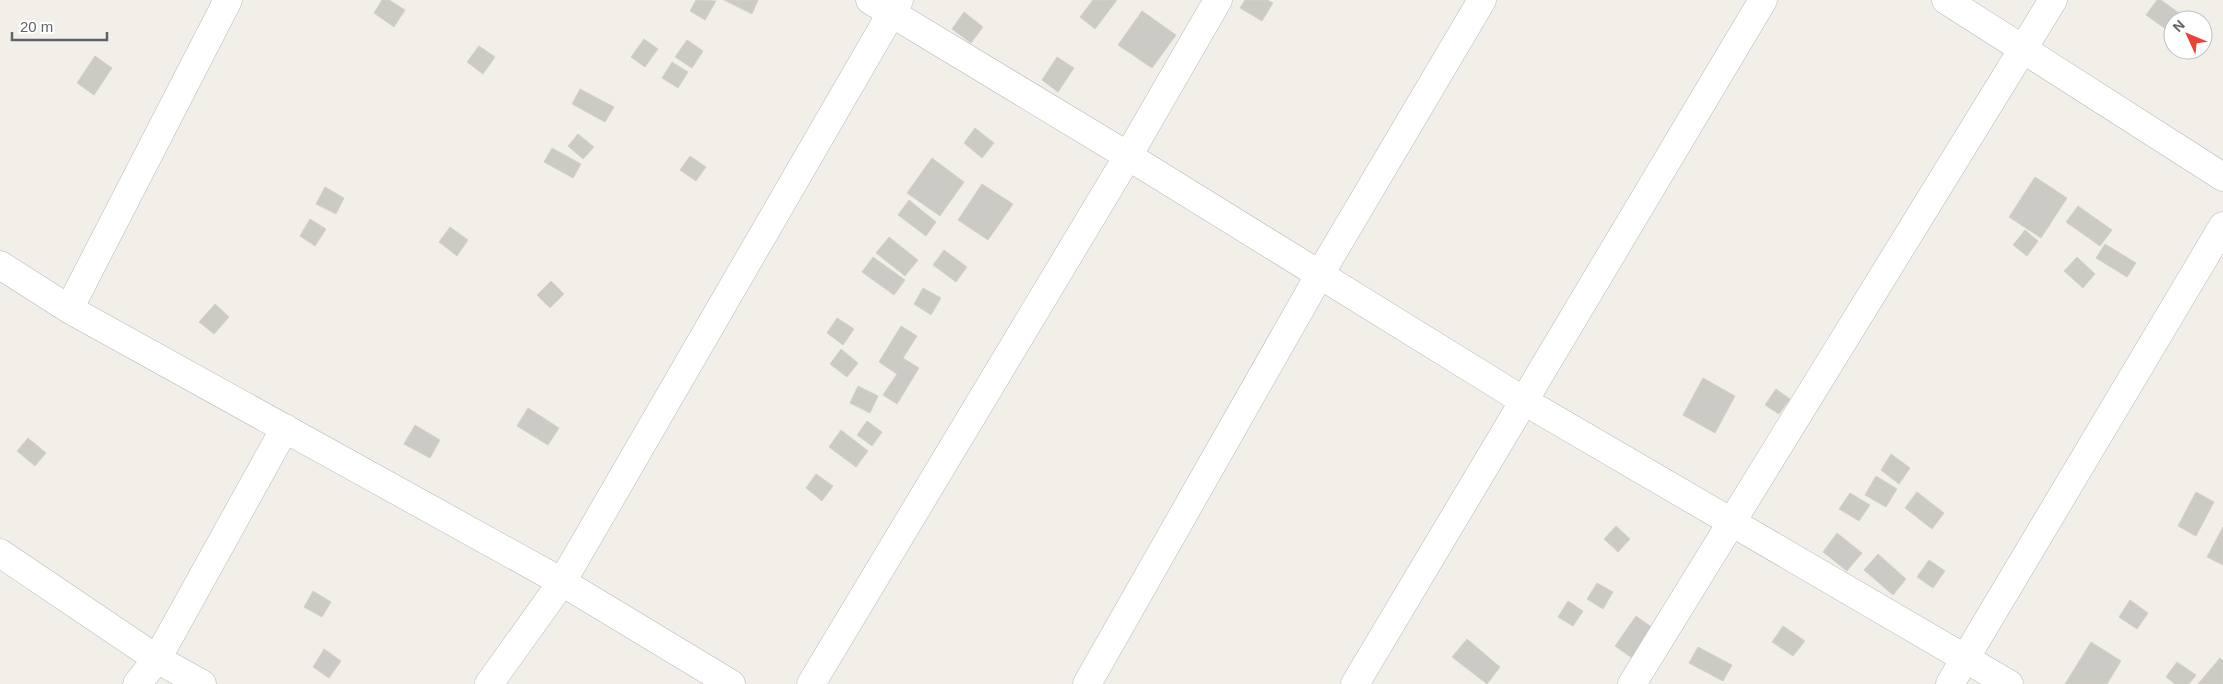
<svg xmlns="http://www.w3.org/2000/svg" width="2223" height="684" font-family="Helvetica,sans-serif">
<rect width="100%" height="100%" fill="#f1efe8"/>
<!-- building -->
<path fill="#cccac5" stroke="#d6d1c6" d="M382,0h7l16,10 -11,17 -20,-14z
M696,0l20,1 -11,19 -15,-9z
M724,0h34l-6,14z
M1093,0h24l-22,29 -15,-12z
M1245,0h22l6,3 -11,18 -22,-13z
M2157,0h4l18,13 -12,17 -21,-15z
M1142,11l34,24 -24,33 -34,-23z
M964,12l19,15 -12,16 -19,-14z
M644,39l14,10 -13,18 -14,-10z
M687,40l16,11 -11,17 -17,-11z
M479,46l16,11 -12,17 -16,-12z
M95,56l17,12 -18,27 -17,-12z
M1057,57l17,11 -16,24 -16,-12z
M672,62l16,10 -10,16 -16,-10z
M580,89l34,18 -9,15 -33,-18z
M975,128l19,15 -12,15 -18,-15z
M578,134l16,13 -11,12 -15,-13z
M552,148l29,16 -8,14 -29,-16z
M690,156l16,11 -10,14 -16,-11z
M932,158l32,24 -24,34 -33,-23z
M2035,177l32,21 -26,40 -32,-21z
M982,184l31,20 -25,36 -30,-20z
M325,187l19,11 -8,16 -20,-10z
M909,200l27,22 -10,14 -28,-21z
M2078,206l34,24 -12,16 -34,-24z
M310,219l16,10 -11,17 -15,-10z
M450,227l18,13 -11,16 -18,-14z
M2025,230l13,11 -11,15 -14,-11z
M889,237l29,23 -13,16 -29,-23z
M2105,244l31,19 -9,14 -31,-19z
M944,250l23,17 -11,15 -23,-17z
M873,257l32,23 -11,15 -32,-23z
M2077,257l18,17 -12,14 -19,-17z
M551,281l13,13 -14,14 -13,-13z
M923,288l18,10 -10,17 -17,-11z
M215,304l14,13 -15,17 -15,-12z
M837,318l17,11 -11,16 -16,-12z
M901,326l16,10 -14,22 16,10 -22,36 -14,-9 14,-21 -18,-12z
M841,349l17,14 -11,14 -17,-13z
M1703,378l32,18 -20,37 -32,-18z
M858,386l20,10 -8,17 -20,-10z
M1776,389l14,10 -11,15 -14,-9z
M528,408l31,20 -11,17 -31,-19z
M867,421l15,11 -10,14 -15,-11z
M415,425l25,15 -10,18 -26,-14z
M841,430l27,21 -12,16 -27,-20z
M28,438l18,15 -11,13 -18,-15z
M1891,454l19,14 -11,16 -18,-14z
M816,474l17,12 -11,15 -16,-13z
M1876,476l21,13 -11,18 -21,-12z
M1917,492l27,21 -12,16 -27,-21z
M2196,492l18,10 -18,34 -18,-10z
M1850,493l20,12 -11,16 -20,-12z
M1616,526l14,13 -12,13 -14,-13z
M2223,527v38l-16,-8z
M1837,533l25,20 -15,18 -24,-19z
M1878,554l28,25 -13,16 -29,-25z
M1929,560l16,11 -12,17 -16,-11z
M1597,583l16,9 -10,17 -16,-10z
M313,591l18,11 -9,15 -18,-10z
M2130,600l18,13 -11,16 -18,-12z
M1568,601l15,10 -10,15 -15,-9z
M1636,616l17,12 -21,30 -17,-12z
M1783,626l22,15 -12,15 -21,-14z
M1467,639l33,28 -13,17 -35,-27z
M2091,642l30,19 -14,23h-42z
M1698,647l34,18 -9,16 -34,-18z
M324,649l17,12 -12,17 -16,-11z
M2220,658l3,3v23h-25z
M2177,662l19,13 -7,9h-14l-9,-7z"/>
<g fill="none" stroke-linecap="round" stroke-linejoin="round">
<!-- street casing -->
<g stroke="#b5b8bc" stroke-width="29">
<path id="street" d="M870,0l258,156 396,245 485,283
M1946,0l277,177
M0,265l69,44 493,273 169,102
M69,309l159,-309
M0,553l157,106 45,25
M137,684l20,-25 128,-231
M489,684l73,-102 337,-582
M811,684l317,-528 90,-156
M1087,684l233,-410 162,-274
M1355,684l408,-684
M1632,684l421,-684
M1950,684l273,-458"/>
</g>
<!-- street -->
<use href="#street" stroke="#fff" stroke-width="28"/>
</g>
<!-- north arrow -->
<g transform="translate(2188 35) rotate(314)"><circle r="24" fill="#ffffff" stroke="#bfc1c3"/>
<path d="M0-4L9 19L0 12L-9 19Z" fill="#ea4335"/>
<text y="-8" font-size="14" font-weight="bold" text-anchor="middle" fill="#5f6368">N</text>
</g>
<!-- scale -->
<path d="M12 32v8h95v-8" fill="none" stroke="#5f6368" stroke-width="2.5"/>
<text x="20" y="32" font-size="15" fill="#5f6368" stroke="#ffffff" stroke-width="4" paint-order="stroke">20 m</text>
</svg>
